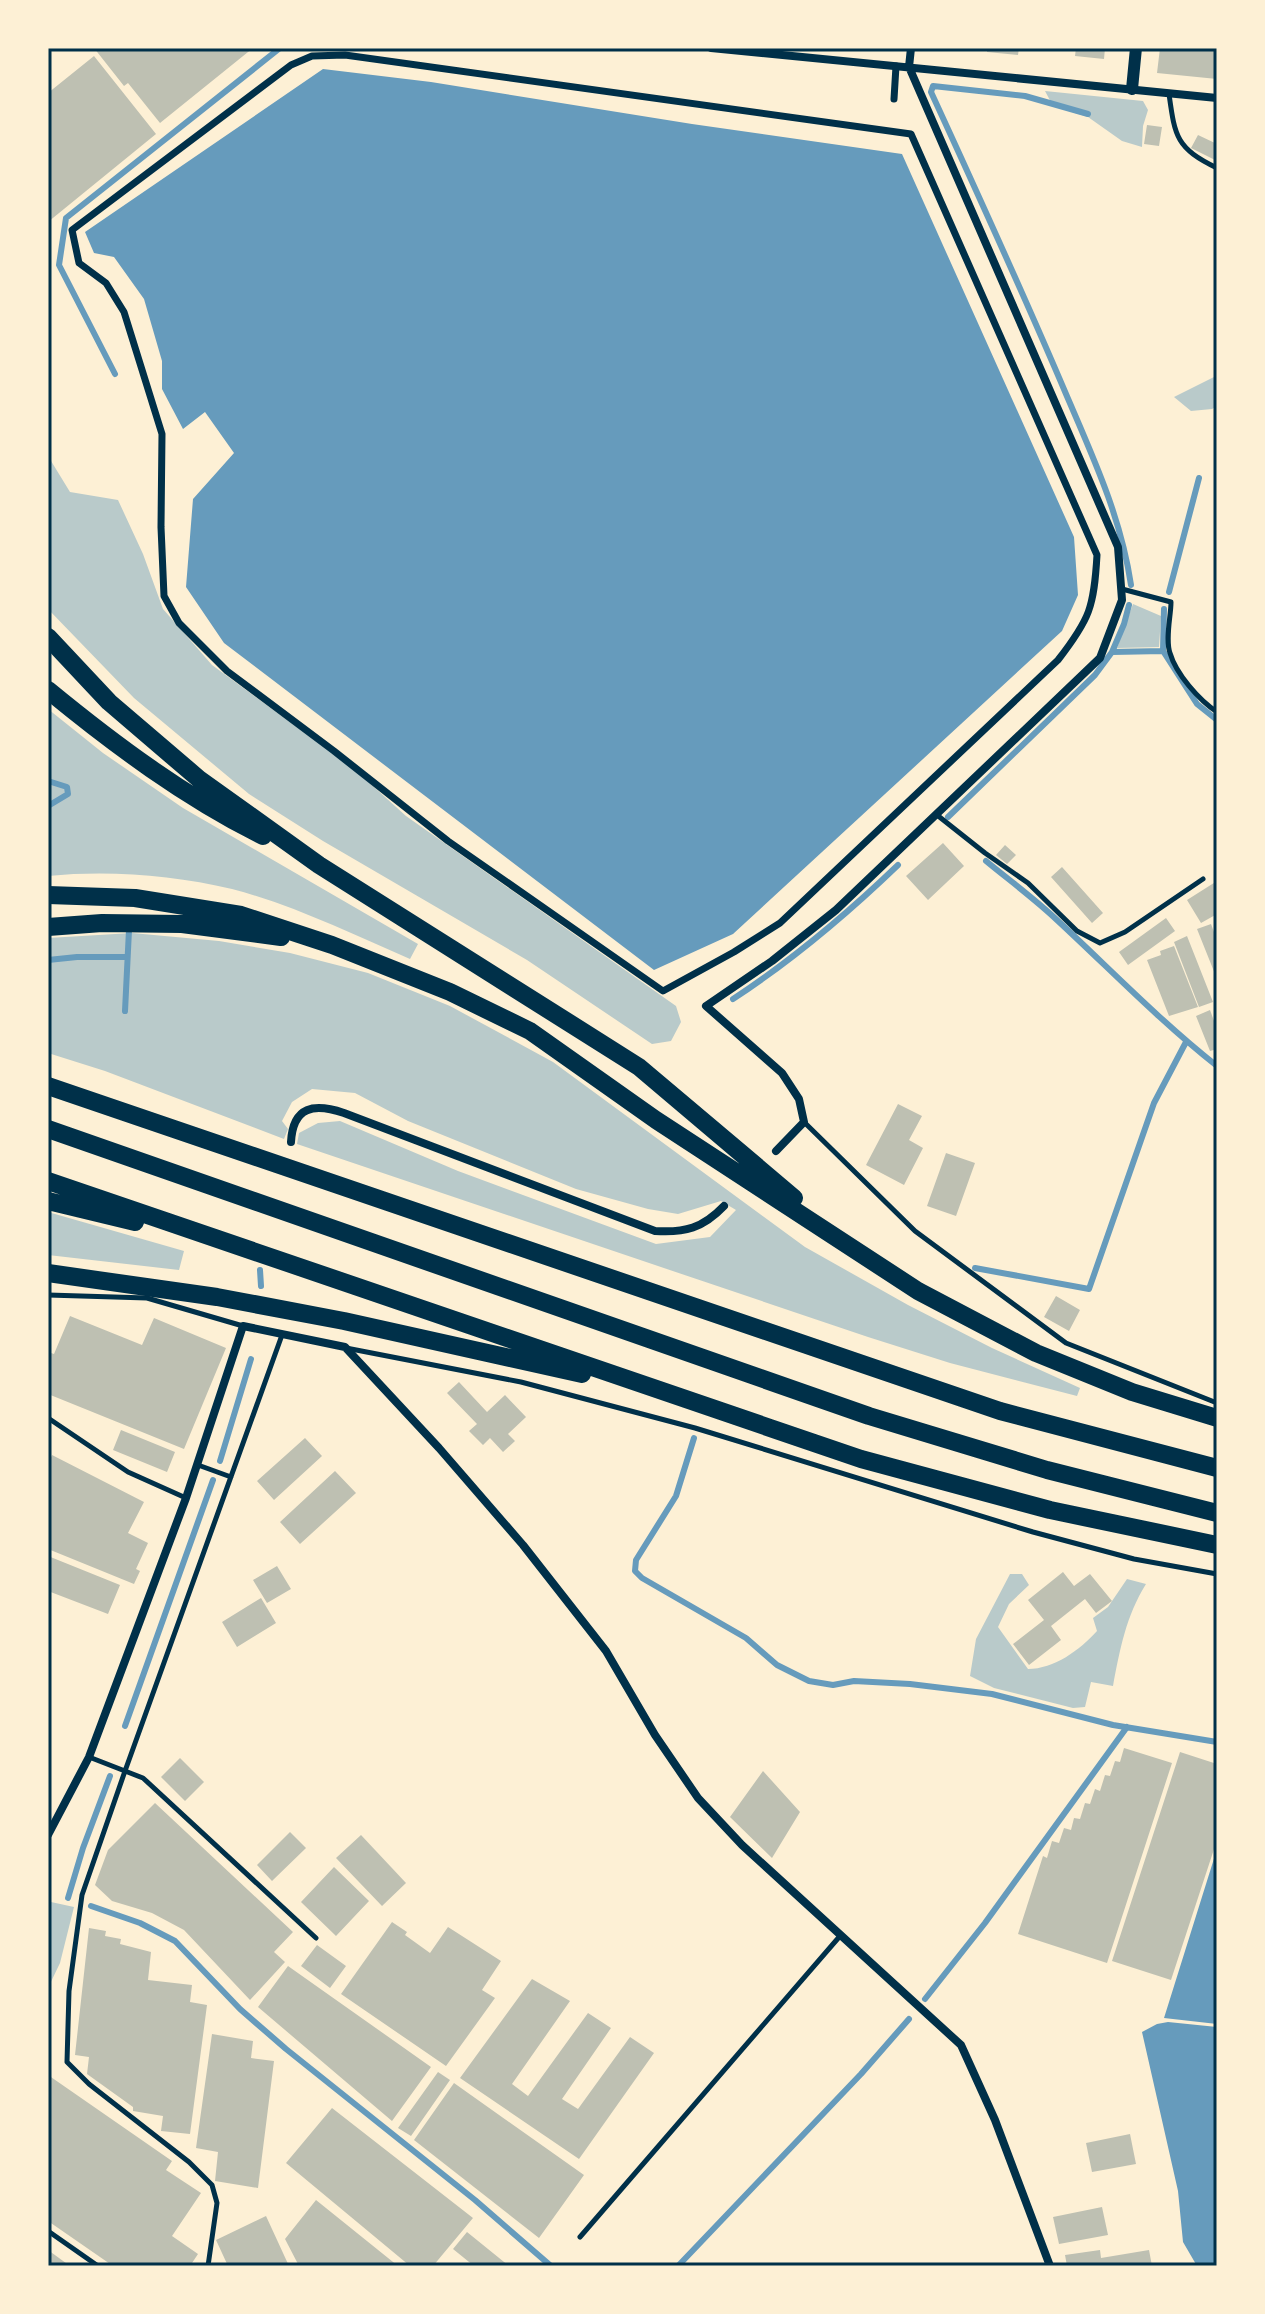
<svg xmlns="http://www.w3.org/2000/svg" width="1265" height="2314" font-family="Montserrat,sans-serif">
<rect width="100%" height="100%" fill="#fdf0d5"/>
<!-- green -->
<path fill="#b9caca" d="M1045,91l98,10 5,9 -5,16 -1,21 -20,-6 -34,-24 -35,-11z
M1214,377l3,3v26l-5,3 -21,2 -17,-14z
M48,456l22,36 48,8 25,54 20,55 49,56 142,104 52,47 270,190 5,16 -10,19 -19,3 -125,-84 -204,-119 -74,-47 -115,-96 -86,-89z
M1133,604l28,12 -2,31 -42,1z
M48,709l55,44 80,55 235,136 -8,15c-58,-25 -117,-54 -178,-70 -59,-14 -124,-19 -184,-13z
M132,933l87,8 71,12 78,20 82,33 103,56 252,185 103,58 84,43 88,40 -3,8 -127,-33 -82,-26 -571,-193 2,-11 19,-10 22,-2 118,50 198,73 54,-7 26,-27 -15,-9 -43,13 -30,-5 -72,-20 -168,-68 -53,-28 -43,-4 -20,13 -10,19 6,8 -4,10 -179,-68 -57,-18v-115z
M48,1212l136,39 -5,19 -131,-15z
M1010,1574h12l7,11 -20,19 -11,23 30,42c26,0 52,-19 69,-38l-4,-13 15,-11 19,-28 19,5c-20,32 -26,65 -33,102l-22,-4 -6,25 -12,1 -79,-20 -24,-12 6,-37z
M51,1902l23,5 -14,56 -12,25v-82z"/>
<!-- water -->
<path fill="#669bbc" d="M323,69l108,13 261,42 210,30 172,383 4,58 -16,36 -329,303 -79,36 -430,-327 -38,-56 7,-88 41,-46 -29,-41 -22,17 -21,-40v-28l-18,-62 -30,-42 -20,-4 -9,-21z
M1217,1849v175l-53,-6z
M1168,2022l49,5v239h-20l-14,-24 -5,-51 -36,-159 15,-8z"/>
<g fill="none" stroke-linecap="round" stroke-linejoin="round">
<!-- stream -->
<path stroke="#669bbc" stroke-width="6" d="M1088,114l-63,-18 -92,-10 -2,6c46,100 92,201 135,302 27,63 55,123 65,191
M115,374l-56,-109 7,-47 214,-170
M1169,592l30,-114
M1129,605l-5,19 -12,28 51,-1
M1164,609l-1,42 34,53 20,16
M48,781l19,6 1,7 -20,12
M948,817l147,-142 17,-23
M986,861c23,19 49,38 71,59 53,49 103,101 160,146
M48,960l29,-3h50
M733,999c61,-40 113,-84 165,-134
M125,1011l4,-81
M975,1268l114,21 65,-186 32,-61
M260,1270l1,16
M694,1438l-18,58 -40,64 -1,11 7,7 104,60 31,27 32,16 24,4 21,-4 56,3 82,10 121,31 104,17
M220,1461l31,-102
M125,1726l88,-246
M68,1898l15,-50 27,-72
M91,1906l49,17 35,18 65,68 46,40 189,151 76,66
M925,1999l60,-76 142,-196
M678,2266l183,-192 48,-55"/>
</g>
<!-- building -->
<path fill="#bec0b2" d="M94,48h159l-93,75 -32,-40 -4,3z
M987,48h32l-1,7 -31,-3z
M1076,48h29l-1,11 -29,-3z
M1160,48h57v31l-60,-6z
M94,56l62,78 -108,88v-129z
M1147,125l15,2 -3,19 -15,-2z
M1198,135l19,9v17l-26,-13z
M943,843l21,23 -36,34 -22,-24z
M1005,845l11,10 -9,9 -11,-9z
M1062,867l41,46 -11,10 -41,-46z
M1217,881v33l-16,9 -14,-23z
M1166,918l9,13 -47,34 -9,-13z
M1211,924l6,16v39l-20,-50z
M1187,936l26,66 -14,5 -25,-65z
M1174,946l24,61 -29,9 -22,-56 14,-5 -1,-4z
M1210,1010l7,19v20l-7,2 -14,-35z
M898,1104l24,12 -13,24 14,8 -19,37 -38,-20z
M946,1153l29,10 -19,53 -29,-10z
M1056,1296l24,14 -11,21 -25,-14z
M70,1316l72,29 12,-27 72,30 -42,101 -136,-55v-42l6,2z
M459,1382l28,30 18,-17 21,22 -18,17 7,7 -12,11 -13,-14 -7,7 -14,-14 8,-7 -30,-31z
M121,1430l54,22 -8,20 -54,-22z
M305,1438l17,18 -48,44 -17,-19z
M52,1455l92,47 -16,31 20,10 -12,26 4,2 -6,13 -86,-35v-85z
M335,1471l21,22 -56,51 -20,-22z
M48,1556l72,29 -12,29 -60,-23z
M277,1566l14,23 -24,14 -14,-23z
M1063,1572l11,14 16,-12 22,27 -16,12 -11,-14 -34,27 10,14 -32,25 -16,-21 31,-24 -16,-20z
M261,1598l15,25 -39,24 -15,-25z
M1124,1748l48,15 -65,200 -89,-29 25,-78 4,2 5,-17 7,2 5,-15 7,2 3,-12 6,1 5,-16 5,1 5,-15 5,2 5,-16 5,1 5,-15 5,1z
M1180,1752l37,12v76l-46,140 -59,-19z
M180,1758l24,24 -19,19 -24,-24z
M763,1771l37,41 -28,46 -42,-41z
M155,1803l138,129 -19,20 11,10 -35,38 -66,-70 -32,-17 -40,-12 -17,-16 13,-35z
M290,1832l16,16 -34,33 -15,-16z
M361,1835l45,48 -24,23 -46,-48z
M334,1867l35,34 -33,35 -35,-34z
M392,1922l15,10 -2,3 25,18 18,-26 53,34 -19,29 13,8 -49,68 -105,-72z
M89,1928l17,3 -1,5 16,3 -1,5 31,8 -3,28 44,5 -2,17 17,3 -17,129 -29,-3 2,-15 -30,-5v-4l-46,-33 2,-17 -14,-2z
M317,1945l29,21 -16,22 -29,-22z
M288,1966l143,101 -39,54 -134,-114z
M532,1979l38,22 -58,83 16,12 60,-83 23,15 -49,71 16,10 52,-72 24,16 -75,106 -119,-81z
M212,2034l41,7 -2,17 23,3 -16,127 -43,-7 3,-29 -22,-4z
M438,2072l12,8 -39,56 -13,-8z
M48,2075l124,86 -6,9 35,23 -29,43 26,18 -8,12h-77l-65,-45z
M454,2083l130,92 -45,63 -125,-98z
M332,2108l141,110 -40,48h-23l-124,-103z
M1130,2134l6,30 -44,8 -6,-29z
M316,2200l82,66h-99l-14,-27z
M1102,2207l6,28 -49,9 -6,-27z
M266,2216l23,50h-61l-12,-26z
M467,2232l42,34h-35l-21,-17z
M48,2250l22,16h-22z
M1100,2250l1,8 48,-8 3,16h-85l-2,-11z"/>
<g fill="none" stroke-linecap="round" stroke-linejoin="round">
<!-- service -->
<path stroke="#003049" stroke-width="5" d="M1169,94c6,43 7,54 48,74
M1122,589l49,13c0,14 -6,37 -1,51 6,21 29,47 47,59
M937,815l48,38 43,30 49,48 23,12 25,-11 78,-53
M804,1122l111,109 151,112 151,60
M48,1295l99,3 96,28
M346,1348l175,34 174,46 338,104 101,27 83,15
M48,1418l80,54 58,26
M198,1465l33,12
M89,1757l36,14 157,-436
M48,2231l50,35
M580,2237l260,-301
M208,2266l9,-63 -5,-18 -23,-23 -100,-78 -22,-22 2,-71 13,-96 43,-124 18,7 173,160"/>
<!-- pedestrian -->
<path stroke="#003049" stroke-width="7" d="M345,55l566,79 186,421c-3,52 -7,64 -39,105l-278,263 -46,29 -71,39 -215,-150 -114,-90 -107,-80 -48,-48 -15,-27 -3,-69 1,-93 -38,-122 -18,-29 -27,-20 -7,-33 219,-165 21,-9z
M894,99l2,-33"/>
<!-- minor -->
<path stroke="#003049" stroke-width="8" d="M711,48l506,50
M291,1142c2,-36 23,-39 53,-29l311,118c30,2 48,-3 69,-25
M776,1151l28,-29 -5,-23 -17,-26 -76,-67 66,-45 64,-51 264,-252 22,-58 -4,-53 -209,-480 2,-19
M48,1835l41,-78 97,-259 57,-172 102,21 94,101 84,97 83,106 49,84 43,63 44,47 219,200 34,75 55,146"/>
<!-- tertiary -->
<path stroke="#003049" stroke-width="12" d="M1132,89l4,-41"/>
<!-- motorway -->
<path stroke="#003049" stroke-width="18" d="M48,637l61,65 90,77 120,86 320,202 155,131
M48,690c67,55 137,107 215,146
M48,895l87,3 106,17 91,30 118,47 80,39 126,89 262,171 118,62 96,39 85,26
M48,927l54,-4 80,1 99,13
M48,1086l952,325 217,57
M48,1129l821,287 178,54 170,43
M48,1181l813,278 189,51 167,35
M48,1201l87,21
M48,1273l169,24 127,24 238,53"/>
</g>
<!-- border -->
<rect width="1265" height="2314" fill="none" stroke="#fdf0d5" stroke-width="100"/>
<rect x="50" y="50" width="1165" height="2214" fill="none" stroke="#003049" stroke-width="3"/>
</svg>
